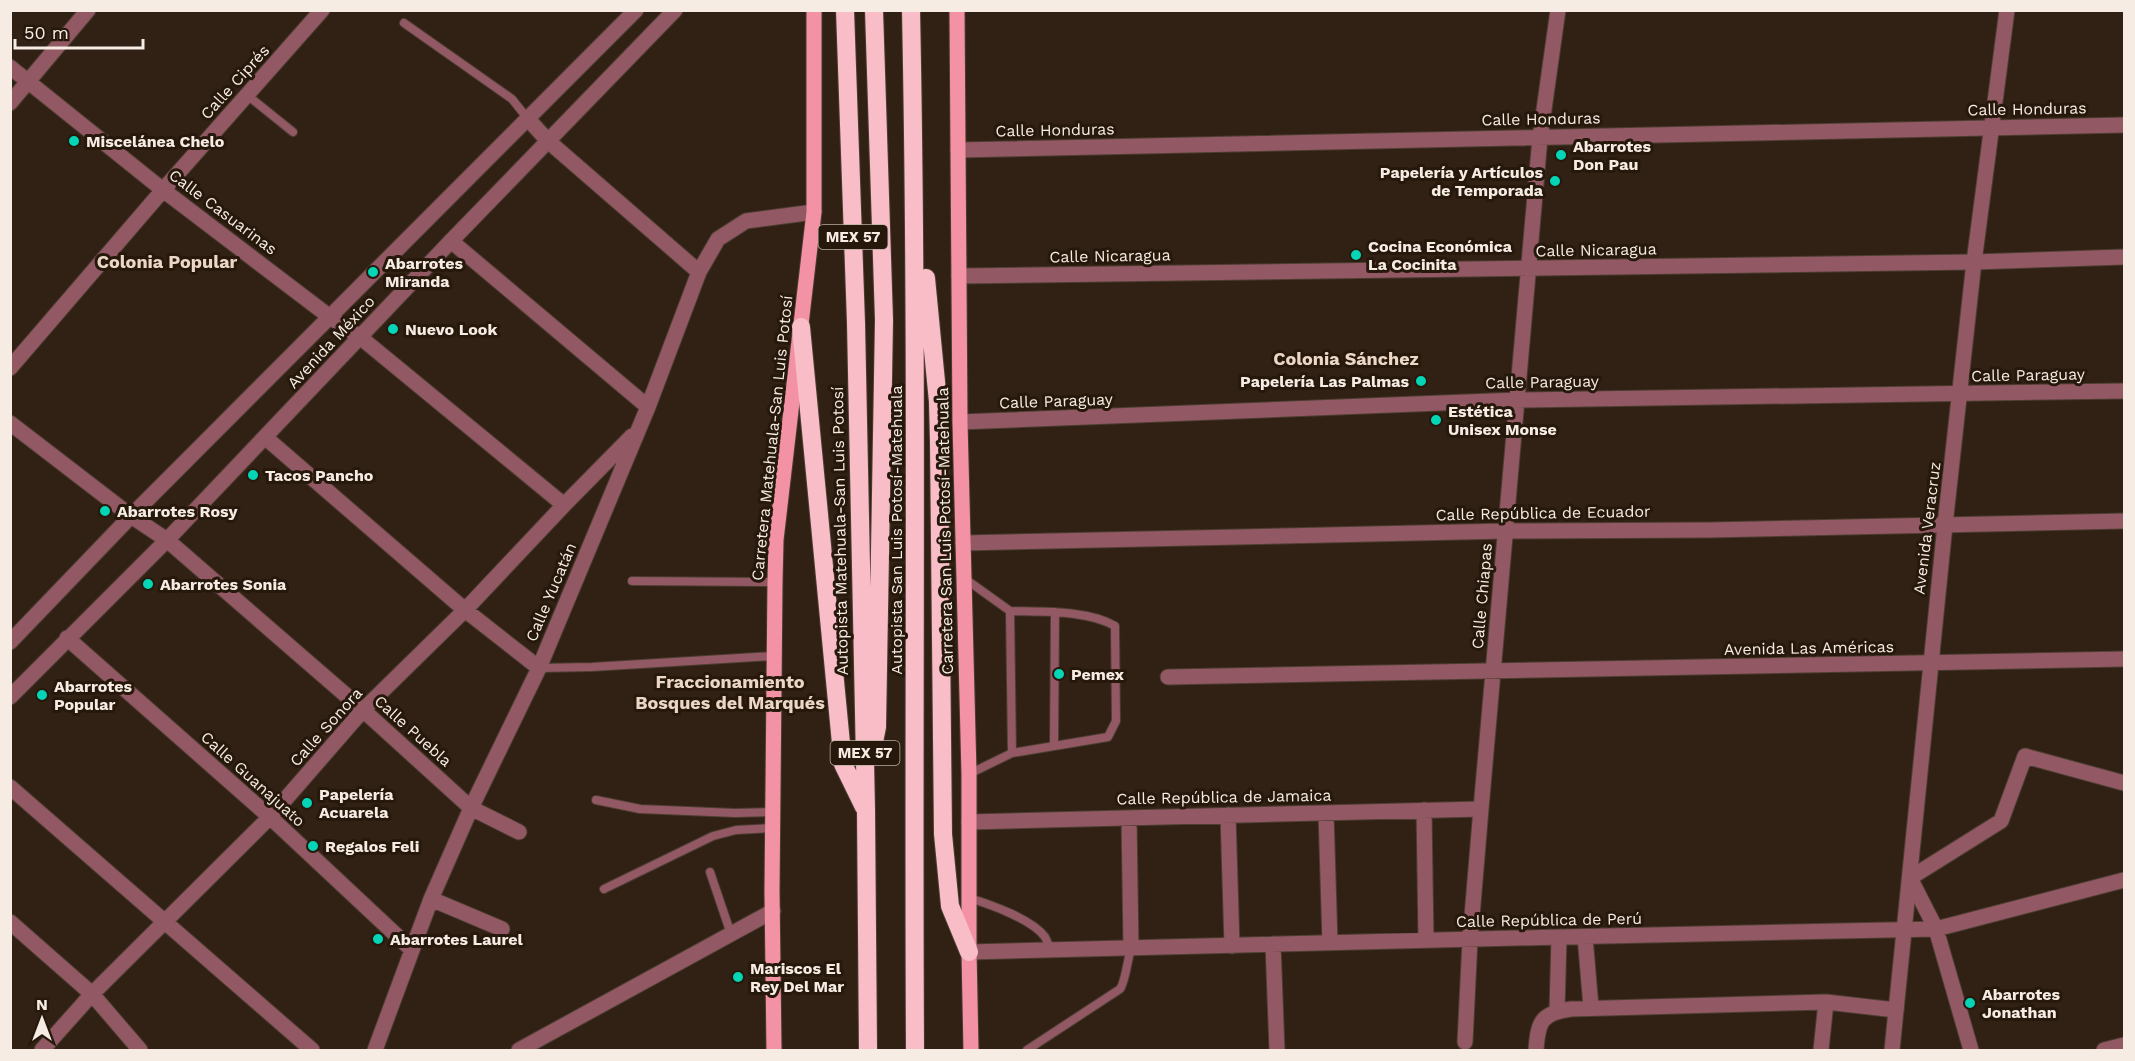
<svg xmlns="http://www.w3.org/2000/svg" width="2135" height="1061" font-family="'Work Sans',sans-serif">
<rect width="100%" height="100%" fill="#302114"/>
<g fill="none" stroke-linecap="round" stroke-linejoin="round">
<!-- service casing -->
<g stroke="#4c3d31" stroke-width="10">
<path id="service" d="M404,23l108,76 16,20
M247,95l46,37
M964,578l46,33 2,142 -43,21
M632,581l143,1
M1010,611c32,1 78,-1 105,15l1,95 -8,16 -96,16
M539,668l53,-1 182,-11
M1054,745l1,-133
M596,800l44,9 95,4 38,-1
M710,872l21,62
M604,889l109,-53 23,-6 37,-2
M969,898c20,6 63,21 76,39 2,4 4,9 6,13
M1027,1050l93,-61c5,-6 8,-31 11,-41"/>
</g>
<!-- minor casing -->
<g stroke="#4c3d31" stroke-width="17">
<path id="minor" d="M10,67l153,123 167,127 30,20 204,168
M10,103l78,-93
M528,119l20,22 151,131
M958,150l1166,-25
M451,241l197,166
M959,276l1015,-14 150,-5
M10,368l153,-178 159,-180
M960,422l557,-22 607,-9
M10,423l121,93 36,24 196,170 108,98 48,24
M266,438l199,172 74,58
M963,543l543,-12 203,-1 415,-9
M67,638l203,179 141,132
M1168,677l956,-18
M10,787l302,263
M1424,810l2,130
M1326,813l4,130
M1228,815l4,131
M1129,818l2,130
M969,822l512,-13
M431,899l71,30
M10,922l82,72 48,56
M1585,937l6,70
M1273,944l4,106
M969,952l590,-15 377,-8 188,-49
M1557,1011l2,-74
M1465,1042l5,-102 11,-131 59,-671 18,-128
M42,1050l50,-56 178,-177 93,-107 102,-100 99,-105 68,-69
M375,1050l56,-151 40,-91 68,-140 109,-261 51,-135 19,-33 28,-18 68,-9
M519,1050l254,-139
M1536,1050c2,-28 5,-37 35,-41l255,-7 70,8
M1821,1050l5,-48
M1971,1050l-35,-121 -26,-51 91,-57 24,-65 99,27
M2104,1050l20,-5"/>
</g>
<!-- tertiary casing -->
<g stroke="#4c3d31" stroke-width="17">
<path id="tertiary" d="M10,642l121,-126 505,-506
M10,697l157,-157 284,-299 224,-231
M1892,1050l53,-525 29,-263 33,-252"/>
</g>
<!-- primary casing -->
<g stroke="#4c3d31" stroke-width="17">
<path id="primary" d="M957,10l3,412 9,352v178l2,98
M774,1050l-2,-159 3,-309 1,-42 38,-328v-202"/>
</g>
<!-- motorway casing -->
<g stroke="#4c3d31" stroke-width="20">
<path id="motorway" d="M845,10l11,313 10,487 2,240
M911,10c7,347 2,694 4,1040
M926,278l12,124 1,40 4,392 7,72 19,46
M801,327l42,437 21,43
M872,752l5,-25 7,-407 -10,-310"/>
</g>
<!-- service -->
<use href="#service" stroke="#925863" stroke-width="8"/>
<!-- minor -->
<use href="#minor" stroke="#925863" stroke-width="15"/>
<!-- tertiary -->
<use href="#tertiary" stroke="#925863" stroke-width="15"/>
<!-- primary -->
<use href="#primary" stroke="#f392a5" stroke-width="15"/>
<!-- motorway -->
<use href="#motorway" stroke="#f8bdc7" stroke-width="18"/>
</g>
<!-- markers -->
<g fill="#04d5b6" stroke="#26180b" stroke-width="2">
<circle cx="74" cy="141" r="6"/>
<circle cx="1561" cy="155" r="6"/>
<circle cx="1555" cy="181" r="6"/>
<circle cx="1356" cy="255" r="6"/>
<circle cx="373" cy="272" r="6"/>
<circle cx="393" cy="329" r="6"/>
<circle cx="1421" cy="381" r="6"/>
<circle cx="1436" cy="420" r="6"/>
<circle cx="253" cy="475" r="6"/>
<circle cx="105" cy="511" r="6"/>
<circle cx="148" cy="584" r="6"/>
<circle cx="1059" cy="674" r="6"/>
<circle cx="42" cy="695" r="6"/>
<circle cx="307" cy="803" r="6"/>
<circle cx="313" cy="846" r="6"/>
<circle cx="378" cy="939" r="6"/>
<circle cx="738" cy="977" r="6"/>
<circle cx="1970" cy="1003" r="6"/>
</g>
<g text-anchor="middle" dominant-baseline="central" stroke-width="6" stroke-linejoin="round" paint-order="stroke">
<!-- shield labels -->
<g fill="#26180b" stroke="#b8aca3" stroke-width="1.5">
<rect x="818.5" y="225" width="69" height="24" rx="4.5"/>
<rect x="830.5" y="741" width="69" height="24" rx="4.5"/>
</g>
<g font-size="15" font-weight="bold" fill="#f7ece4">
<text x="853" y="237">MEX 57</text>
<text x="865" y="753">MEX 57</text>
</g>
<!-- street labels -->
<g font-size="16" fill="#f7ece4" stroke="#26180b">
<text transform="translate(235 82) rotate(-48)">Calle Ciprés</text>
<text transform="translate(2027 109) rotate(-1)">Calle Honduras</text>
<text transform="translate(1541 119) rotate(-1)">Calle Honduras</text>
<text transform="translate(1055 130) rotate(-1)">Calle Honduras</text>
<text transform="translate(223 212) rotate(37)">Calle Casuarinas</text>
<text transform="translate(1596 250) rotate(-1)">Calle Nicaragua</text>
<text transform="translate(1110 256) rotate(-1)">Calle Nicaragua</text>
<text transform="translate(331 342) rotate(-47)">Avenida México</text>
<text transform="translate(2028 375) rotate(-1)">Calle Paraguay</text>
<text transform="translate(1542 382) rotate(-1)">Calle Paraguay</text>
<text transform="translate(1056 401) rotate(-2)">Calle Paraguay</text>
<text transform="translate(772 438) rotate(-84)">Carretera Matehuala-San Luis Potosí</text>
<text transform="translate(1543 513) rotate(-1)">Calle República de Ecuador</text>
<text transform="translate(1927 528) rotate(-83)">Avenida Veracruz</text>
<text transform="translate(896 530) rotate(-90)">Autopista San Luis Potosí-Matehuala</text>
<text transform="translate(840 531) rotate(-91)">Autopista Matehuala-San Luis Potosí</text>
<text transform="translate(945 531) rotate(-91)">Carretera San Luis Potosí-Matehuala</text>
<text transform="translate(551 592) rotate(-67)">Calle Yucatán</text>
<text transform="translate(1482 596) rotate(-85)">Calle Chiapas</text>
<text transform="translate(1809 648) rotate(-1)">Avenida Las Américas</text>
<text transform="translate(326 727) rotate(-48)">Calle Sonora</text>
<text transform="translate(413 731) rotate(42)">Calle Puebla</text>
<text transform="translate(253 779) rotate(42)">Calle Guanajuato</text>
<text transform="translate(1224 797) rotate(-1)">Calle República de Jamaica</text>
<text transform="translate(1549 920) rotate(-1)">Calle República de Perú</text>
</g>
<!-- poi labels -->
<g font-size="16" font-weight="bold" fill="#f7ece4" stroke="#26180b" text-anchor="start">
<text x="86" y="141">Miscelánea Chelo</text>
<text x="1573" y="146">Abarrotes<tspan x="1573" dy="18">Don Pau</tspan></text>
<text x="1543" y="172" text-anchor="end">Papelería y Artículos<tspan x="1543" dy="18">de Temporada</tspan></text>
<text x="1368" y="246">Cocina Económica<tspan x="1368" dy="18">La Cocinita</tspan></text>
<text x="385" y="263">Abarrotes<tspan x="385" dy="18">Miranda</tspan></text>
<text x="405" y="329">Nuevo Look</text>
<text x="1409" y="381" text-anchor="end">Papelería Las Palmas</text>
<text x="1448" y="411">Estética<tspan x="1448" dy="18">Unisex Monse</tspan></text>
<text x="265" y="475">Tacos Pancho</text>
<text x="117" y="511">Abarrotes Rosy</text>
<text x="160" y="584">Abarrotes Sonia</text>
<text x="1071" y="674">Pemex</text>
<text x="54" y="686">Abarrotes<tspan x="54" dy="18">Popular</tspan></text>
<text x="319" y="794">Papelería<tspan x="319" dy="18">Acuarela</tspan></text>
<text x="325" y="846">Regalos Feli</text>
<text x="390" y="939">Abarrotes Laurel</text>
<text x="750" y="968">Mariscos El<tspan x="750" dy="18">Rey Del Mar</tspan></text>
<text x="1982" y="994">Abarrotes<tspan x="1982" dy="18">Jonathan</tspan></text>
</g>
<!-- neighbourhood labels -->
<g font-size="18" font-weight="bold" fill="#ecd7c7" stroke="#26180b">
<text x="167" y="261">Colonia Popular</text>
<text x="1346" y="358">Colonia Sánchez</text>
<text x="730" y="681">Fraccionamiento<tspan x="730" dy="21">Bosques del Marqués</tspan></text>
</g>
</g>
<!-- border -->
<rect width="2135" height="1061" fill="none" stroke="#f7ece4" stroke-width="24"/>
<!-- north arrow -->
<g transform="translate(42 1019)" stroke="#26180b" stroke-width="4.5" paint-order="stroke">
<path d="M0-4.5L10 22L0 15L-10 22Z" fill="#f7ece4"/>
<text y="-9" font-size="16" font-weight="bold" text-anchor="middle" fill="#f7ece4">N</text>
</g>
<!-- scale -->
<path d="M15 39v9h128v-9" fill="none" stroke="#f7ece4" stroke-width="3"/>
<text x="24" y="39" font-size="18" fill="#f7ece4" stroke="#26180b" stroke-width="4.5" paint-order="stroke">50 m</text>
</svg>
